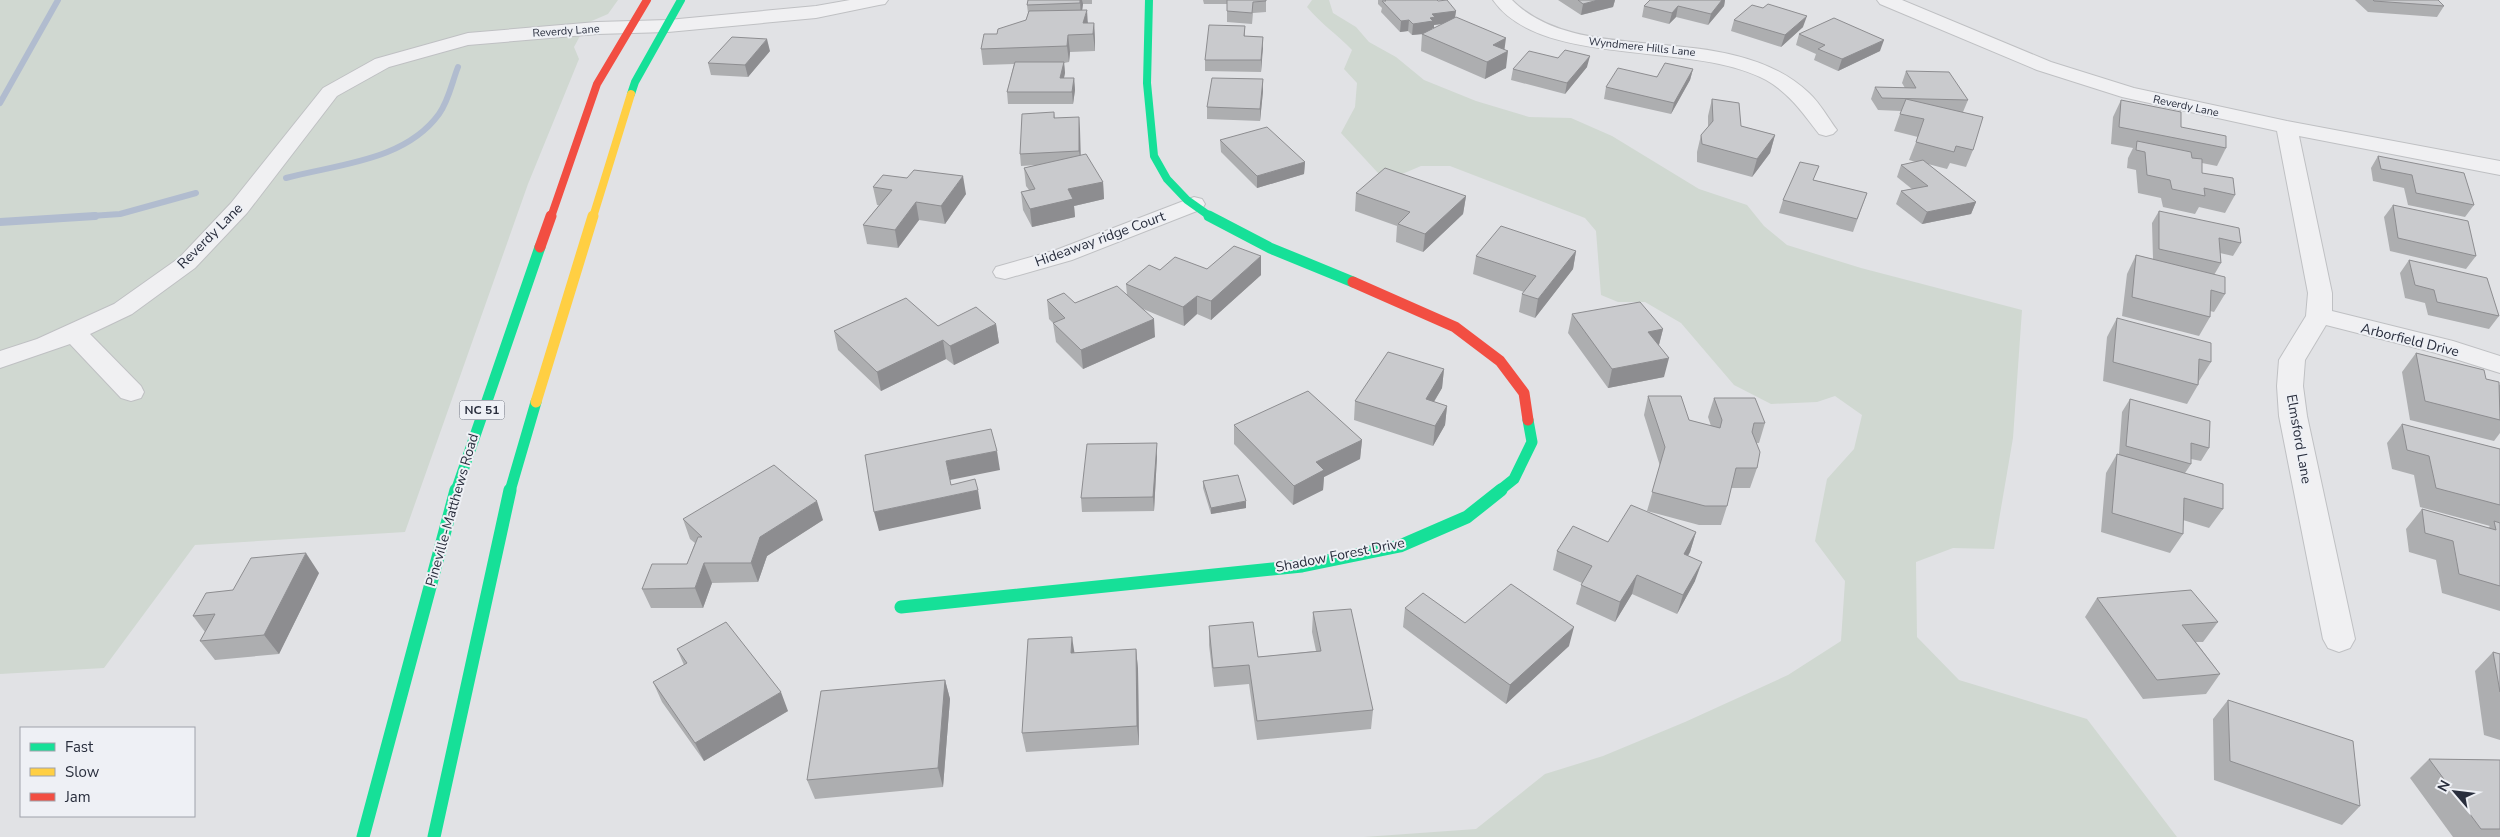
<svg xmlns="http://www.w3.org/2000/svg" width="2500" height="837" font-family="'Nunito Sans',sans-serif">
<rect width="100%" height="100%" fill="#e1e2e5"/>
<!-- green -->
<path fill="#d0d8d1" d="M0,0h618l-10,14 -21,9 -13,24 5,12 -51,125 -123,348 -210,13 -91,123 -104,6z
M1312,0h17l4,13 23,14 13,15 27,15 28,23 52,21 53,16 42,1 41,18 87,53 48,16 17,21 23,19 74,23 161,42 -9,128 -19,111 -41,-1 -37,14 1,75 42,43 128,39 90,118h-813l112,-8 69,-55 58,-18 82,-34 103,-47 53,-34 4,-60 -30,-40 12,-62 27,-30 8,-34 -27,-19 -18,6 -46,2 -37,-19 -53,-62 -36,-21h-27l-17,-7 -5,-64 -11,-13 -135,-52h-29l-26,11 -17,-4 -37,-40 14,-26 2,-24 -13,-14 8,-19c-14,-15 -32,-27 -45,-43z"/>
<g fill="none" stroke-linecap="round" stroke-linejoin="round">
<!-- stream-far1 -->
<path stroke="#b1bccf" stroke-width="6" d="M0,103l58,-103
M286,178c52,-14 119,-17 153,-64 10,-14 13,-32 19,-47
M76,217l44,-3 76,-21"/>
<!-- stream -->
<path stroke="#b1bccf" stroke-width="8" d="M0,222l95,-6"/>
<!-- street casing -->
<g stroke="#bfc0c3" stroke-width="2">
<path id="street" d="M850,0h38l-3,4 -6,1 -63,13 -148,14 -71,2 -129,11 -79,22 -52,29 -90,117 -52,55 -63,46 -42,20 51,52 3,6 -3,6 -10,3 -10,-3 -51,-54 -70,24v-17l37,-12 77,-35 65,-46 52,-55 92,-115 52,-29 93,-26 129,-11 71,-2 148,-14z
M1493,0h19c69,70 217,17 297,93 11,10 19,25 28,37l-4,4 -7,2 -7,-2c-16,-21 -30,-41 -53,-54 -72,-40 -225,-11 -273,-80z
M1877,0h25l149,62 83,26 153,33 213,40v14l-201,-39 33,157v18l121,30 47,15v17l-64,-20 -110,-28 -21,35 -2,26 4,30 48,223 -5,9 -11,4 -11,-4 -5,-9 -44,-223 -2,-30 2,-26 27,-44 2,-23 -31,-162 -155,-34 -85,-27 -157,-66z
M1194,197l8,2 3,5 -3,5 -130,51 -67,19 -9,-2 -3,-5 3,-5 60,-17z"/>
</g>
<!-- street -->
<use href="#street" fill="#f0f0f2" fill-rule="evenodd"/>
<!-- fast-far2 -->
<path stroke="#16e098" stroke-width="8" d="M1149,0l-2,83 7,73 13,23 20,21 24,17
M631,94l4,-12 46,-82"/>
<!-- fast-far1 -->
<path stroke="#16e098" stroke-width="11" d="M1209,216l61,32 83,34
M456,491l84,-244
M510,491l26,-89
M1499,491l15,-12 18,-37 -4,-22"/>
<!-- fast -->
<path stroke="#16e098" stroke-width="13" d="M901,607l401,-41 98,-20 67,-29 34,-27
M363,837l93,-347
M434,837l76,-347"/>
<!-- slow-far1 -->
<path stroke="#ffcf43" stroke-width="8" d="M593,217l38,-123"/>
<!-- slow -->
<path stroke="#ffcf43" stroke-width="11" d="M536,402l57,-186"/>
<!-- jam-far1 -->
<path stroke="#f24e42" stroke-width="8" d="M551,217l46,-133 50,-84"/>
<!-- jam -->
<path stroke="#f24e42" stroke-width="11" d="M540,247l11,-31
M1353,282l102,45 45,34 24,32 4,27"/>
</g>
<!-- wall -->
<path fill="#adaeb0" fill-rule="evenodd" d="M1028,0h64v4h-9l-1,6 6,13h6l1,17v11l-25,1 -1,10 -5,1 1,10 -1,5h10l1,12 -2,14h-65l-1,-12 7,-28 -31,1 -2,-16 16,-15 29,-14 2,-7 -1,-8z
M1203,0h63v12l-13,1 -1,11 -25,-2v-18h-23z
M1378,0h59l1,1 18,10 -1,7 49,32 2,18 -21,11 -64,-28 1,-17h1l-11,1 -4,-4 -8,1 -19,-20 1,-4 -4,-4zM1443,24l-11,5v-1h2v-3z
M1558,0h57l-2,7 -32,8z
M1650,0h75l-1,6 -16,19 -32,-8 -7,7 -27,-7 2,-11z
M2355,0h83l6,6 -7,11 -69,-5z
M1734,20l69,7 -22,20 -50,-16z
M1245,26v10l18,1 -2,35 -56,-1v-11z
M1799,34l81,17 -42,20 -24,-11 2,-6 -20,-9z
M770,51l-22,26 -37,-2 -3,-12z
M1587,67l-22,27 -54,-14 2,-11z
M1693,69l-3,11 -19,34 -67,-15 2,-12z
M1906,71l62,29 -5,12 10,38 -7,17 -16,-4 -3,6 -19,-5 48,38 -5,12 -49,10 -26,-20 5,-13 11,-2 -15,-12 4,-12 15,-3 -7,-2 9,-23 -24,-6 7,-20 -23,-1 -7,-11 4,-12 30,1 -3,-5z
M1263,79v12l-3,30 -53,-2v-12z
M1712,99l29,27 34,9 -5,18 -18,24 -55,-15v-10l4,-17 7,-8v-11z
M2121,100l105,48 -9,18 -15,-3v10l33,22 -10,18 -26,-6 -4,7 -32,-7 -2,-9 -23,-5 -2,-23 -9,-2 1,-10 5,-10 -22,-4 2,-27z
M1054,112l1,6 25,11v27l23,26 1,17 -30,7 1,11 -43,10 -9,-17 -2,-18 8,-2 -3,-4 -2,-18 12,-3 -15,1 -1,-12z
M1220,140l85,22 -1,12 -47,14 -36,-36z
M2378,156l96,49 -9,12 -57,-12 -4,-17 -31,-7 -2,-13z
M1814,180l53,13 -14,39 -74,-19 4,-13z
M873,187l93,7 -21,30 -26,-4 -21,28 -31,-4 -4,-19 16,-20h-2z
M1356,193l110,3 -3,18 -40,38 -27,-10 1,-16 -42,-15z
M2393,205l83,51 -10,13 -76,-18 -6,-34z
M2159,211l82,32 -8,13 -13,-3 1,10 -7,12 11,19 -11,18 -4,-1v6l-11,19 -77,-20 5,-42 9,-19 17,4 -1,-36z
M1576,251l-3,18 -38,49 -16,-6 3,-18 2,-2 -51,-18 3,-18z
M2409,260l90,56 -10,13 -61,-14 -3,-12 -20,-5 -5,-25z
M1207,269l54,6 -50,45 -14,-6 -13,12 -41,-17 12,28 -72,32 -27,-27 -3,-19 -4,-4 -2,-19 28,3 52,-8 -1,-11 34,-14z
M1572,314l91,15 -4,16 5,32 -56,11 -40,-55z
M2117,318l94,44 -12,19 -1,4 -11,19 -84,-23 4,-44z
M996,324l3,19 -45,22 -8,-6 -65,32 -43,-41 -4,-19 104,-5z
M2416,353l84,32v48l-6,8 -84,-21 -8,-48z
M1444,369l-2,19 -8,14 13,4 -2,19 -12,21 -79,-26 1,-19z
M1648,396l41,24 22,6 -3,-9 6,-19 51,25 -6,20h-2v25l-7,20h-19l-4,18 -6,19h-22l-52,-14 13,-45 -16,-51z
M2130,399l79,49 -8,13 -10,-2v5l-6,9 38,36 -14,19 -26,-8v14l-13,19 -69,-21 5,-59 11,-19h2l3,-42z
M2402,424l98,25v162l-58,-18 -6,-33 -27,-8 -3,-23 16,-20 66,19 2,-2 -70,-19 -6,-32 -22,-6 -5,-26z
M1234,425l128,15 -2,19 -36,18 -1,13 -30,15 -59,-61z
M1157,456l-3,55 -72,1 -1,-14z
M1203,481l43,27 -35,6 -8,-26z
M683,519l140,1 -56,36 -9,26 -46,1 -9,25h-52l-9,-19 45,-25 8,-21 -5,-4z
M1696,532l-6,20 -2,4 7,25 -18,33 -45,-20 -17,28 -39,-18 6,-21 -29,-13 4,-19 51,-9z
M319,573l-40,81 -64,6 -15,-19 5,-9 -12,-16 40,-26z
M2097,598l121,24 -15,20h-7l24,32 -14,20 -63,5 -58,-82z
M1405,608l60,15 104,23 -63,58 -103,-77z
M1313,612l60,98 -2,19 -114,11 -8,-56 -35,3 -5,-42v-19l49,31 58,-6 -4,-19z
M677,649l111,62 -84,50 -42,-59 -9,-20 31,-17z
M1136,649l2,20 1,76 -113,7 -4,-19 52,-80z
M2493,652l7,2v86l-16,-5 -9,-64z
M945,680l5,19 -7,88 -128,12 -8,-19z
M2228,700l132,106 -18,19 -128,-45 -1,-61z
M2429,759l71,1v77h-47l-43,-59z"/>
<!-- shaded-wall -->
<path fill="#8d8d90" d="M1080,0h2l1,4 -2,15z
M1598,0h17l-2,7 -32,8 2,-11z
M1722,0h3l-1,6 -16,19 3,-11z
M1678,6l-2,11 -7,7 3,-11z
M1087,10l1,16 -5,-3z
M1456,11l-2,11 -20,3v3h-2v5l-20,2 1,-11 17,-6 2,-4z
M1807,16l-4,11 -22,20 4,-12z
M1409,20l-1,11 -8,1 1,-11z
M1094,23l1,17v11l-2,-17z
M1068,35l2,17 -1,10 -2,-16z
M1263,37v11l-2,24v-12z
M1506,38l-2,15 4,-2 -2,17 -21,11 2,-17 6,-17z
M767,39l3,12 -22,26 -3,-12z
M1884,40l-4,11 -42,20 4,-12z
M1590,56l-3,11 -22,27 2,-11z
M1064,62l1,11 -4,17 -1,-12z
M1693,69l-3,11 -19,34 3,-11z
M1074,78l1,12 -2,14 -1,-12z
M1263,79v12l-3,30v-12z
M1079,117l1,12 1,34 -2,-12z
M1775,135l-5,18 -18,24 5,-18z
M1305,162l-1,12 -47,14v-12z
M963,176l3,18 -21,30 -4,-18z
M1103,182l1,17 -30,7 1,11 -43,10 -2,-18 38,-20z
M1466,196l-3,18 -40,38 2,-18z
M916,202l3,18 -21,28 -3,-18z
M1976,202l-5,12 -49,10 5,-12z
M1576,251l-3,18 -38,49 3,-19z
M1261,256v19l-50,45v-19z
M1197,296v18l-13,12 -1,-19z
M1154,319l1,18 -72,32 -2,-19z
M996,324l3,19 -45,22 -4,-19z
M1663,329l-5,19 -10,-16z
M943,340l3,19 -65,32 -4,-19z
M1669,358l-5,19 -56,11 4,-19z
M1444,369l-2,19 -18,30 2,-19z
M1447,406l-2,19 -12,21 2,-20z
M1362,440l-2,19 -36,18 -1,13 -30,15 1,-19 22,-24z
M1157,443v13l-3,55 -1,-14z
M997,451l3,19 -50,10 -4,-19z
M978,490l3,19 -102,22 -5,-19z
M817,501l6,19 -56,36 -9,26 -7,-19 9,-26z
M1246,501v7l-35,6v-6z
M1696,532l-6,20 -12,21 6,-19z
M306,553l13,20 -40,81 -15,-19z
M1702,562l-7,19 -18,33 6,-19z
M704,563l8,20 -9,25 -8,-20z
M1637,575l-5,19 -17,28 5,-20z
M1574,627l-5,19 -63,58 4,-19z
M1072,637l3,19 -4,-3z
M1136,649l2,20 1,76 -2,-19z
M945,680l5,19 -7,88 -5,-19z
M781,692l7,19 -84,50 -9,-18z"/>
<!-- building -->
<path fill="#c9cacd" stroke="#8d8d90" d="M1028,0h52v3l-53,2z
M1227,0h39v1l-13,1 -1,11 -25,-2z
M1385,0h52l1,1 9,-1 9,11 -24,3 3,3 -5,1 3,3 -20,3 -4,-4 -8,1 -19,-20h4z
M1578,0h20l-15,4z
M1650,0h72l-11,14 -33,-8 -6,7 -28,-7z
M2373,0h65l6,6 -70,-5z
M1768,4l39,12 -22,19 -51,-15 18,-15 11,3z
M1087,10l-4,13h11l-1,11 -25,1 -1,11 -86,3 3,-15h13l1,-5 28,-9 3,-9z
M1456,17l50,21 -13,7 15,6 -21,11 -65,-28z
M1834,18l50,22 -42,19 -24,-10 7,-4 -26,-11z
M1209,25l36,1 -1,10 19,1 -2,23h-56z
M732,37l35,2 -22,26 -37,-2z
M1565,50l25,6 -23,27 -54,-14 16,-18 29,7z
M1015,62h49l-4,16h14l-2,14h-65z
M1665,63l28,6 -19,34 -68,-16 12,-19 39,9z
M1906,71l43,1 19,28 -86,-2 -7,-11 41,1z
M1212,78l51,1 -3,30 -53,-2z
M1712,99l27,4 2,23 34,9 -18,24 -55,-15 -1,-9 12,-14z
M1906,99l77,18 -10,33 -17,-4 -2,6 -38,-10 8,-23 -24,-5z
M2121,100l60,12v15l45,9v12l-107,-21z
M1054,112v6l25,-1v34l-59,3 2,-40z
M1267,127l38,35 -48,14 -37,-36z
M2137,141l54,11 1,6 10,1v14l31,5 2,17 -31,-7 1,8 -33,-7 -2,-9 -23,-5 -2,-23 -9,-2z
M1086,154l17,28 -35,7 5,10 -43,10 -9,-17 14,-3 -11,-21z
M2378,156l86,17 10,32 -58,-12 -4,-18 -31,-6z
M1923,160l53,42 -49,10 -26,-21 27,-5 -27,-21z
M1800,162l19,4 -6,14 54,13 -10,26 -74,-19z
M1385,168l81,28 -41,38 -27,-10 12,-12 -54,-19z
M914,170l49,6 -22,30 -25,-4 -21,28 -32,-5 29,-35 -19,-3 10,-12 24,3z
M2393,205l75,16 8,35 -78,-18z
M2159,211l80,17 2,15 -22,-5 2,25 -62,-14z
M1501,226l75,25 -38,48 -16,-5 14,-18 -60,-20z
M1234,246l27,10 -50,45 -14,-5 -14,11 -57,-23 23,-19 11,5 15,-13 32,12z
M2136,255l89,22v17l-14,-4 -1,27 -78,-20z
M2409,260l78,18 12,38 -62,-14 -3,-12 -19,-5z
M1117,286l37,33 -73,31 -28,-27 12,-5 -18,-18 17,-7 11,10z
M906,298l32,28 38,-19 20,17 -46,22 -7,-6 -66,32 -43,-41z
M1640,302l23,27 -15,3 21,26 -57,11 -40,-55z
M2117,318l94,25v19l-12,-3 -1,26 -85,-23z
M1388,352l56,17 -18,30 21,7 -12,20 -80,-25z
M2416,353l68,17 2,9 13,3 1,38 -75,-19z
M1308,391l54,49 -46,22 8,8 -30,16 -60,-61z
M1648,396h33l8,24 31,8 2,-8 -8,-22h41l10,25h-11l-2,9 8,20 -3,16h-21l-9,38h-22l-53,-14 13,-45z
M2130,399l80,22 -1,27 -18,-5v21l-65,-18z
M2402,424l98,25v56l-64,-17 -7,-32 -22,-6z
M991,429l6,22 -51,10 5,24 24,-6 3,11 -104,22 -9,-57z
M1157,443l-4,54 -72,1 6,-54z
M2117,454l106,30v25l-39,-11 -1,36 -71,-21z
M774,465l43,36 -57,36 -9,26h-47l-9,25 -53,1 10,-25h35l11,-27h4l-19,-18z
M1238,475l8,26 -35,7 -8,-27z
M1631,505l65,27 -12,22 18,8 -19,33 -46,-20 -17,27 -39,-17 11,-19 -35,-15 16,-25 35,16z
M2422,509l74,21 -2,-9 6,2v63l-41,-12 -6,-33 -28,-8z
M306,553l-42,82 -64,6 15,-27 -22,2 13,-23 27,-3 18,-32z
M1511,584l63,43 -64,58 -105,-77 18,-15 42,30z
M2191,590l27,32 -36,3 38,49 -63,6 -60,-82z
M1351,609l22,101 -116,11 -8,-56 -36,3 -4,-42 44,-4 5,35 63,-6 -8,-39z
M726,622l55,70 -86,51 -42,-61 34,-19 -10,-14z
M1072,637l-1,16 65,-4 1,77 -115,7 6,-94z
M2493,652l7,2v38z
M945,680l-7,88 -131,12 14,-89z
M2228,700l125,41 7,65 -130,-45z
M2429,759l71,1v69h-19z"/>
<g text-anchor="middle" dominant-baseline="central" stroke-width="4" stroke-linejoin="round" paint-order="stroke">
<!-- far-street labels -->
<g font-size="11" fill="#292e3d" stroke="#eef0f5">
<text transform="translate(566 31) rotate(-4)">Reverdy Lane</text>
<text transform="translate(1642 47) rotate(6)">Wyndmere Hills Lane</text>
<text transform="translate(2186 106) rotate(12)">Reverdy Lane</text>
</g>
<!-- shield labels -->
<rect fill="#eef0f5" stroke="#646874" stroke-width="1" x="459.5" y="400.5" width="45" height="19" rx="4"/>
<g font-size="12" font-weight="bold" fill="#292e3d">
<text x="482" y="410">NC 51</text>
</g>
<!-- street labels -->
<g font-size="14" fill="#292e3d" stroke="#eef0f5">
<text transform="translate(210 236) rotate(-45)">Reverdy Lane</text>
<text transform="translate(1100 239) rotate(-20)">Hideaway ridge Court</text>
<text transform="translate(2410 340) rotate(14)">Arborfield Drive</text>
<text transform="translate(2299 439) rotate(80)">Elmsford Lane</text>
<text transform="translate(452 510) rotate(-74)">Pineville-Matthews Road</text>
<text transform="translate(1340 555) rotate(-11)">Shadow Forest Drive</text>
</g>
</g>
<!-- legend -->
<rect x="20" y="727" width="175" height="90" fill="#eef0f5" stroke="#9fa2ab"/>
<rect x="30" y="743" width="25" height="8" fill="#16e098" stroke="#9fa2ab"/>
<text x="65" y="752" font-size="15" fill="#292e3d">Fast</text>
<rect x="30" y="768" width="25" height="8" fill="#ffcf43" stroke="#9fa2ab"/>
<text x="65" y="777" font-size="15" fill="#292e3d">Slow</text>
<rect x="30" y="793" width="25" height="8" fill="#f24e42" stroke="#9fa2ab"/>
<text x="65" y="802" font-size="15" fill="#292e3d">Jam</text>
<!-- north arrow -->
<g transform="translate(2455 792) rotate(298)" stroke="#eef0f5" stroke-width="4" paint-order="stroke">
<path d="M0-4L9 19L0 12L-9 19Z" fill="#292e3d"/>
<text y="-8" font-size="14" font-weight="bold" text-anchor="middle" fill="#292e3d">N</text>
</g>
</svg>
